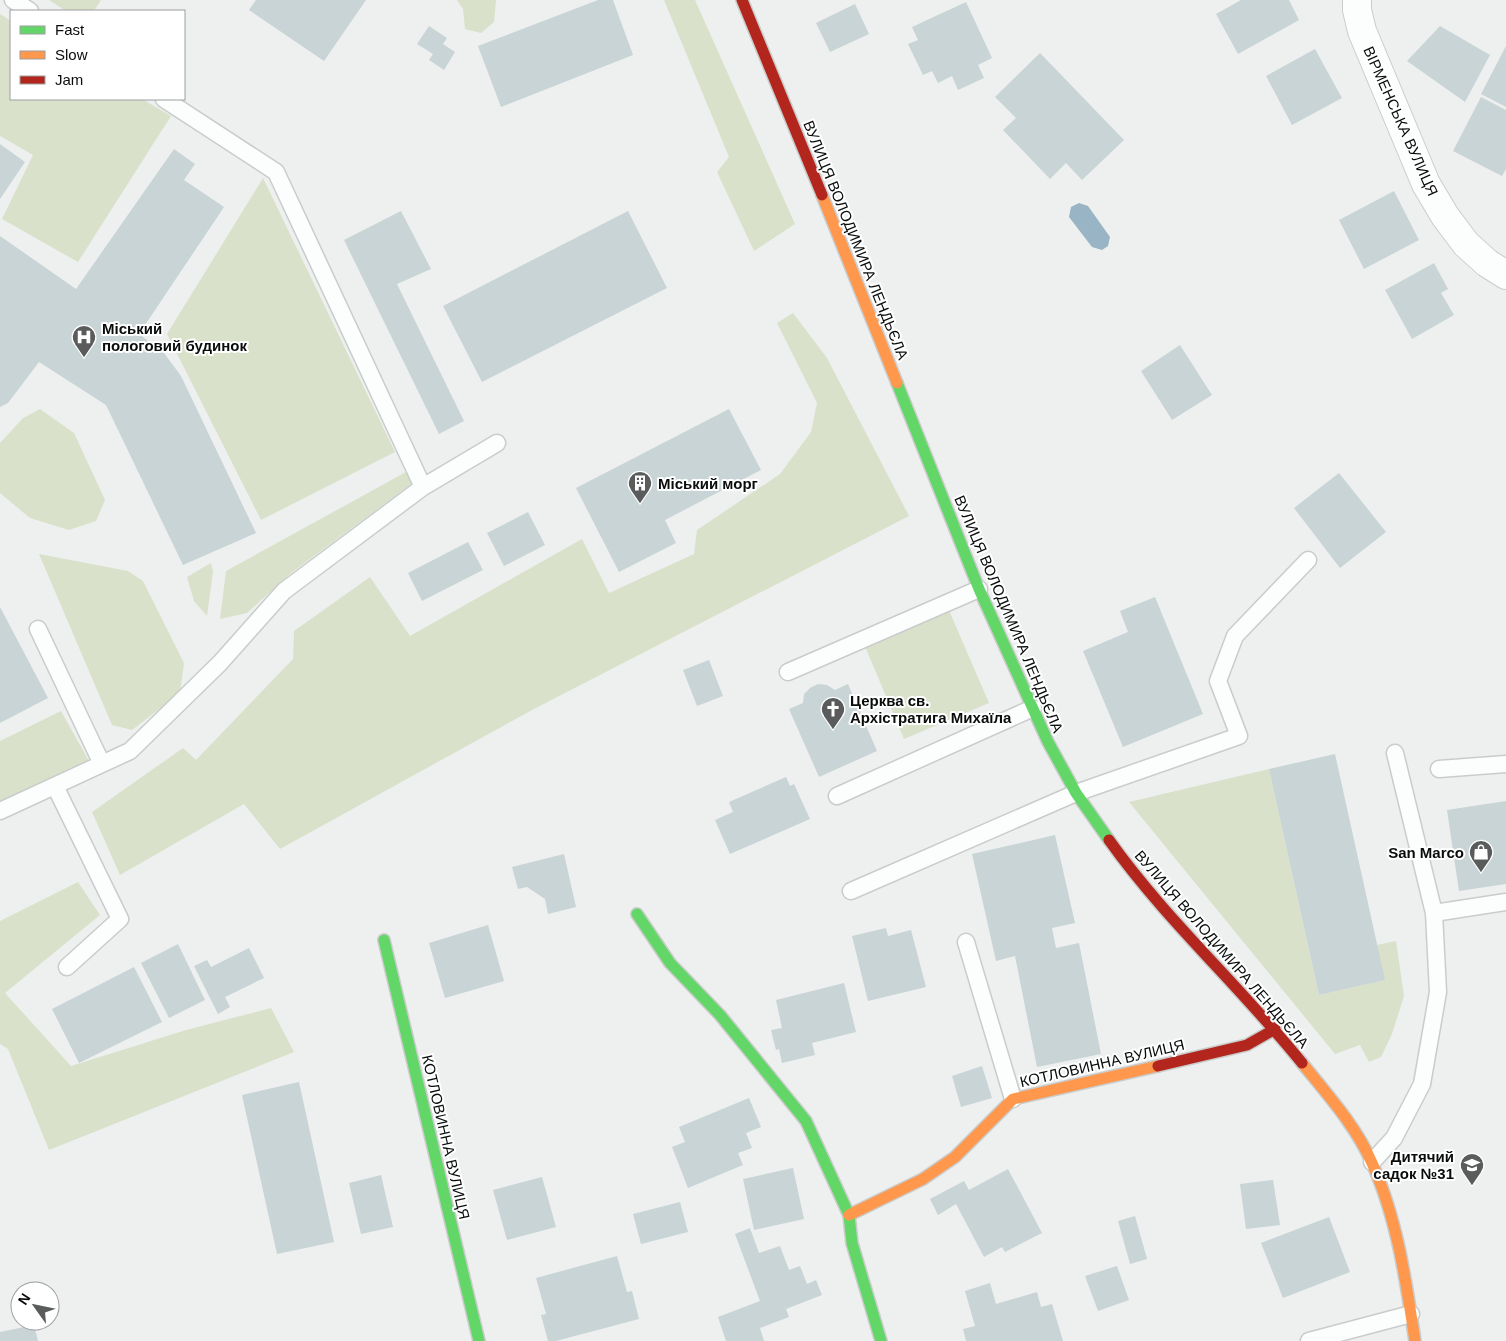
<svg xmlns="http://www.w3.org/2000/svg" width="1506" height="1341" font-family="Helvetica,sans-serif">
<rect width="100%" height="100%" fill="#edf0ef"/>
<!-- green -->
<path fill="#dae1ca" d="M49,0h52l-7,11h-28z
M457,0h39l-2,22 -13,11 -16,-4 -2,-20z
M664,0h31l100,224 -41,27 -37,-79 12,-15z
M0,14l11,7v78h131l29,17 -93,146 -76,-43 31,-64 -33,-19z
M263,178l132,274 -134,68 -94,-186z
M793,313l34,45 82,158 -377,194 -252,139 -36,-45 -124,71 -28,-63 91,-64 13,12 97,-101 1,-28 76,-54 40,59 172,-97 27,54 85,-39 3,-24 83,-56 31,-42 6,-29 -40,-80z
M40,409l34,24 31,67 -9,21 -27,9 -39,-12 -30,-25v-50l23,-25z
M406,472l8,10 -123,91 -44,40 -27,6 6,-48z
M39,554l89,17 15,10 41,82 -4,30 -48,37 -20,-5z
M211,563l2,9 -6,44 -13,-15 -7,-24z
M948,608l41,95 -85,36 -40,-95z
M61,711l28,50 -89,42v-62z
M1269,769l50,226 65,-15 -7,-35 19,-4 8,55 -12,38 -11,23 -12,5 -9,-17 -25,9 -206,-252z
M78,882l22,33 -95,78 66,73 115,-36 85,-22 23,44 -245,98 -41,-101 -8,-5v-123z"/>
<!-- water -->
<path fill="#98b4c5" d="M1079,203l9,3 22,31 -2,9 -6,4 -10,-3 -23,-30 2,-10z"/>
<!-- building -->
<path fill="#c8d4d5" d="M256,0h110l-42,61 -75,-51z
M598,0h15l20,55 -132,52 -23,-61z
M1241,0h48l10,20 -61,34 -22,-40z
M966,2l26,56 -14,7 6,13 -26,12 -6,-14 -14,7 -6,-12 -9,4 -15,-31 10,-4 -6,-13z
M855,4l14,30 -39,18 -14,-29z
M429,26l18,12 -4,6 12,8 -11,18 -15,-10 4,-6 -16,-10z
M1440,26l50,29 -25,47 -58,-41z
M1506,46v61l-25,-13z
M1315,49l27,49 -50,27 -26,-49z
M1040,53l84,87 -42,40 -16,-17 -16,16 -47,-49 13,-12 -21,-21z
M1481,97l25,13v59l-4,7 -49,-25z
M0,144l25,18 -25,37z
M174,149l21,15 -11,16 40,27 -85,127 25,19 17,23 75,157 -73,32 -77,-160 -67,-43 -31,41 -8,4v-171l76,53z
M1394,191l25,49 -55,29 -25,-49z
M401,211l30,58 -34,15 67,137 -25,13 -95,-194z
M628,211l39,77 -185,94 -39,-76z
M1434,263l14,26 -7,4 13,22 -42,24 -27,-49z
M1180,345l32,50 -40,25 -31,-49z
M729,409l32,61 -96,50 11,23 -57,29 -43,-84z
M1339,473l47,59 -46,36 -46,-60z
M528,512l17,33 -41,21 -17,-33z
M468,542l15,28 -61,31 -14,-28z
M1155,597l48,117 -80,33 -40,-96 45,-19 -8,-21z
M0,607l48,91 -48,25z
M709,660l14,36 -26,10 -14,-36z
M818,684l9,1 8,5 13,-6 29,67 -58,26 -30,-68 14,-6 1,-9 6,-6z
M1335,754l50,226 -66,15 -50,-226z
M786,777l4,9 4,-2 16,35 -80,35 -15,-34 18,-8 -4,-10z
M1506,801v83l-47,7 -12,-81z
M1055,835l20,88 -23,5 4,20 23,-5 22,111 -64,13 -22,-111 -19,5 -24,-107z
M564,854l12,53 -28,7 -3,-15 -18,-12 -9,2 -6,-22z
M488,925l16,56 -59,17 -16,-55z
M886,928l2,8 23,-6 15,57 -58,14 -16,-65z
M178,944l27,56 -36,18 -28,-55z
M249,948l15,30 -39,19 5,10 -12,7 -24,-48 13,-6 4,7z
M134,967l28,55 -83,41 -27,-54z
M844,983l12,49 -44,11 3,12 -33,8 -3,-14 -3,1 -5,-20 11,-2 -6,-28z
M982,1066l10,32 -31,9 -9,-31z
M299,1082l35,160 -57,12 -35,-159z
M749,1098l12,29 -15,6 6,15 -14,5 5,12 -55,23 -16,-41 13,-5 -6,-15z
M793,1168l11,51 -50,11 -11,-51z
M1008,1169l34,64 -37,19 -3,-5 -18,10 -28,-53 -18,11 -8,-16 34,-18 5,9z
M381,1175l12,52 -32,7 -12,-51z
M542,1177l14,50 -49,13 -14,-50z
M1273,1180l7,45 -34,4 -6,-45z
M680,1202l8,30 -47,12 -8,-30z
M1135,1216l12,43 -17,5 -12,-43z
M1329,1217l21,55 -67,26 -22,-55z
M750,1228l9,25 21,-7 9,24 11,-4 7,18 9,-4 6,15 -36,14 3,8 -29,11 4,13h-38l-8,-24 42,-16 -25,-67z
M617,1256l10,36 5,-1 7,28 -83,22h-8l-7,-26 5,-1 -10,-36z
M1117,1266l12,34 -31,11 -13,-35z
M990,1283l6,21 41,-12 4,15 11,-3 11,37h-97l-3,-12 12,-3 -10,-35z
M34,1325l4,16h-38v-9z"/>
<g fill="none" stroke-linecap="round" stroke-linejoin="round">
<!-- lane casing -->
<g stroke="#cacccb" stroke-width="19">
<path id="lane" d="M13,0l17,11
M164,99l112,73 147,315
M38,629l64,135
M788,672l191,-83
M1439,769l67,-5
M55,786l65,133 -53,48
M837,796l196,-88
M0,811l130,-60 90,-88 64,-72 139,-104 74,-44
M851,891l225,-98 163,-57 -21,-55 17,-45 73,-76
M1434,913l72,-11
M966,942l47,157
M1372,1162l22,-24 28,-54 16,-92 -4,-79 -39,-160
M1309,1341l102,-27"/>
</g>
<!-- street casing -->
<g stroke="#cacccb" stroke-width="30">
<path id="street" d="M1357,0v10l5,21 64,153 19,32 21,28 21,19 19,12"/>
</g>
<!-- fast casing -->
<g stroke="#cacccb" stroke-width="14">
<path id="fast" d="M897,383l82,206 69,153 28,51 33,47
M637,914l33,49 50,52 86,106 43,94 3,28 29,98
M384,940l95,401"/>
</g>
<!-- slow casing -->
<g stroke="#cacccb" stroke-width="14">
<path id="slow" d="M822,195l75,188
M1302,1063c25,31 54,63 70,100 25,55 34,118 43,178
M849,1215l74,-36 32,-22 58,-58 145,-33"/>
</g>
<!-- jam casing -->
<g stroke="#cacccb" stroke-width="14">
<path id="jam" d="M742,0l80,195
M1109,840c57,80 131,146 193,223
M1158,1066l89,-21 28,-16"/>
</g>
<!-- lane -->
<use href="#lane" stroke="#fcfdfd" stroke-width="16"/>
<!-- street -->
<use href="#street" stroke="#fcfdfd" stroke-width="28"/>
<!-- fast -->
<use href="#fast" stroke="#63d668" stroke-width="11"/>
<!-- slow -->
<use href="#slow" stroke="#ff974d" stroke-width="11"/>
<!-- jam -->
<use href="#jam" stroke="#b3261e" stroke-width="11"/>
</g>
<!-- icons -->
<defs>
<g id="hospital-pin" transform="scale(1.25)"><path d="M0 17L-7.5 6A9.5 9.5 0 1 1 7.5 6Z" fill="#595c5b" stroke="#fff"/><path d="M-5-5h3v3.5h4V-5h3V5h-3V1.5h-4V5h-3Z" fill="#fff"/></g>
<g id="building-pin" transform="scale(1.25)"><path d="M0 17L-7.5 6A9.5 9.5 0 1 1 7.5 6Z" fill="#595c5b" stroke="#fff"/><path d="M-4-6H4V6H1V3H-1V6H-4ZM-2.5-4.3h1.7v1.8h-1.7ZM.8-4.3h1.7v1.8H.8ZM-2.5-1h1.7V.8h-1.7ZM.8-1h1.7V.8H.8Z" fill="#fff"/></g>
<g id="church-pin" transform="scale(1.25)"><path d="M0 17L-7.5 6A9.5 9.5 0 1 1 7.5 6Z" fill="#595c5b" stroke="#fff"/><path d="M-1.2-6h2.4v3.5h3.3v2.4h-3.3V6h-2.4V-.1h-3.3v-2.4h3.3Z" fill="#fff"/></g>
<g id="shop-pin" transform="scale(1.25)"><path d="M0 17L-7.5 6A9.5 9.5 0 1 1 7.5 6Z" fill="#595c5b" stroke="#fff"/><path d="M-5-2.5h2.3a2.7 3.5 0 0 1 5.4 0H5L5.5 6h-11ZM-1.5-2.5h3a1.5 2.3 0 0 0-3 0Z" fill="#fff"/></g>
<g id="school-pin" transform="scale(1.25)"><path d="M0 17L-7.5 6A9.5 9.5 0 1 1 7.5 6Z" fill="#595c5b" stroke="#fff"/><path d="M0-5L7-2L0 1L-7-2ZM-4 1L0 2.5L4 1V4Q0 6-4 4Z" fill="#fff"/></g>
</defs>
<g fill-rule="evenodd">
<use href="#hospital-pin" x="84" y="337"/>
<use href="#building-pin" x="640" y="483"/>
<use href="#church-pin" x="833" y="709"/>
<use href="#shop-pin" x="1481" y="852"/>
<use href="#school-pin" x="1472" y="1165"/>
</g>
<g text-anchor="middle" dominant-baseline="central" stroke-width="4" stroke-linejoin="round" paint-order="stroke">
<!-- street labels -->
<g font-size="15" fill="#0a0c0c" stroke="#fff">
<text transform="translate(1401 121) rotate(66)">ВІРМЕНСЬКА ВУЛИЦЯ</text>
<text transform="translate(856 240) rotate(68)">ВУЛИЦЯ ВОЛОДИМИРА ЛЕНДЬЄЛА</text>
<text transform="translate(1009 614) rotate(67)">ВУЛИЦЯ ВОЛОДИМИРА ЛЕНДЬЄЛА</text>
<text transform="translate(1222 949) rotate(49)">ВУЛИЦЯ ВОЛОДИМИРА ЛЕНДЬЄЛА</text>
<text transform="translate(1102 1063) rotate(-13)">КОТЛОВИННА ВУЛИЦЯ</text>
<text transform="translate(446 1137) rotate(77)">КОТЛОВИННА ВУЛИЦЯ</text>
</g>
<!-- poi labels -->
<g font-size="15" font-weight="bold" fill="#0a0c0c" stroke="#fff" text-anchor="start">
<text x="102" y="328">Міський<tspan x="102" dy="17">пологовий будинок</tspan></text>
<text x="658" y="483">Міський морг</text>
<text x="850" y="700">Церква св.<tspan x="850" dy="17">Архістратига Михаїла</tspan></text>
<text x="1464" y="852" text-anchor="end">San Marco</text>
<text x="1454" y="1156" text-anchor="end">Дитячий<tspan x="1454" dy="17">садок №31</tspan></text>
</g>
</g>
<!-- legend -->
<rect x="10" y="10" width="175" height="90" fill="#ffffff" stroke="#9d9e9e"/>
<rect x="20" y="26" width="25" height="8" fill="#63d668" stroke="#9d9e9e"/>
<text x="55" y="35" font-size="15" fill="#0a0c0c">Fast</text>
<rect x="20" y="51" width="25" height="8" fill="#ff974d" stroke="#9d9e9e"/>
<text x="55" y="60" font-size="15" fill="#0a0c0c">Slow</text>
<rect x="20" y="76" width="25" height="8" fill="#b3261e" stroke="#9d9e9e"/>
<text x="55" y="85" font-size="15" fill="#0a0c0c">Jam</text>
<!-- north arrow -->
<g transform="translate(35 1306) rotate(303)"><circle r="24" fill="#ffffff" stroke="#9d9e9e"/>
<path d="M0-4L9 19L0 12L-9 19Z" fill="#595c5b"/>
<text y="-8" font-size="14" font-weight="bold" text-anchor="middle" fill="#0a0c0c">N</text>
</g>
</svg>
